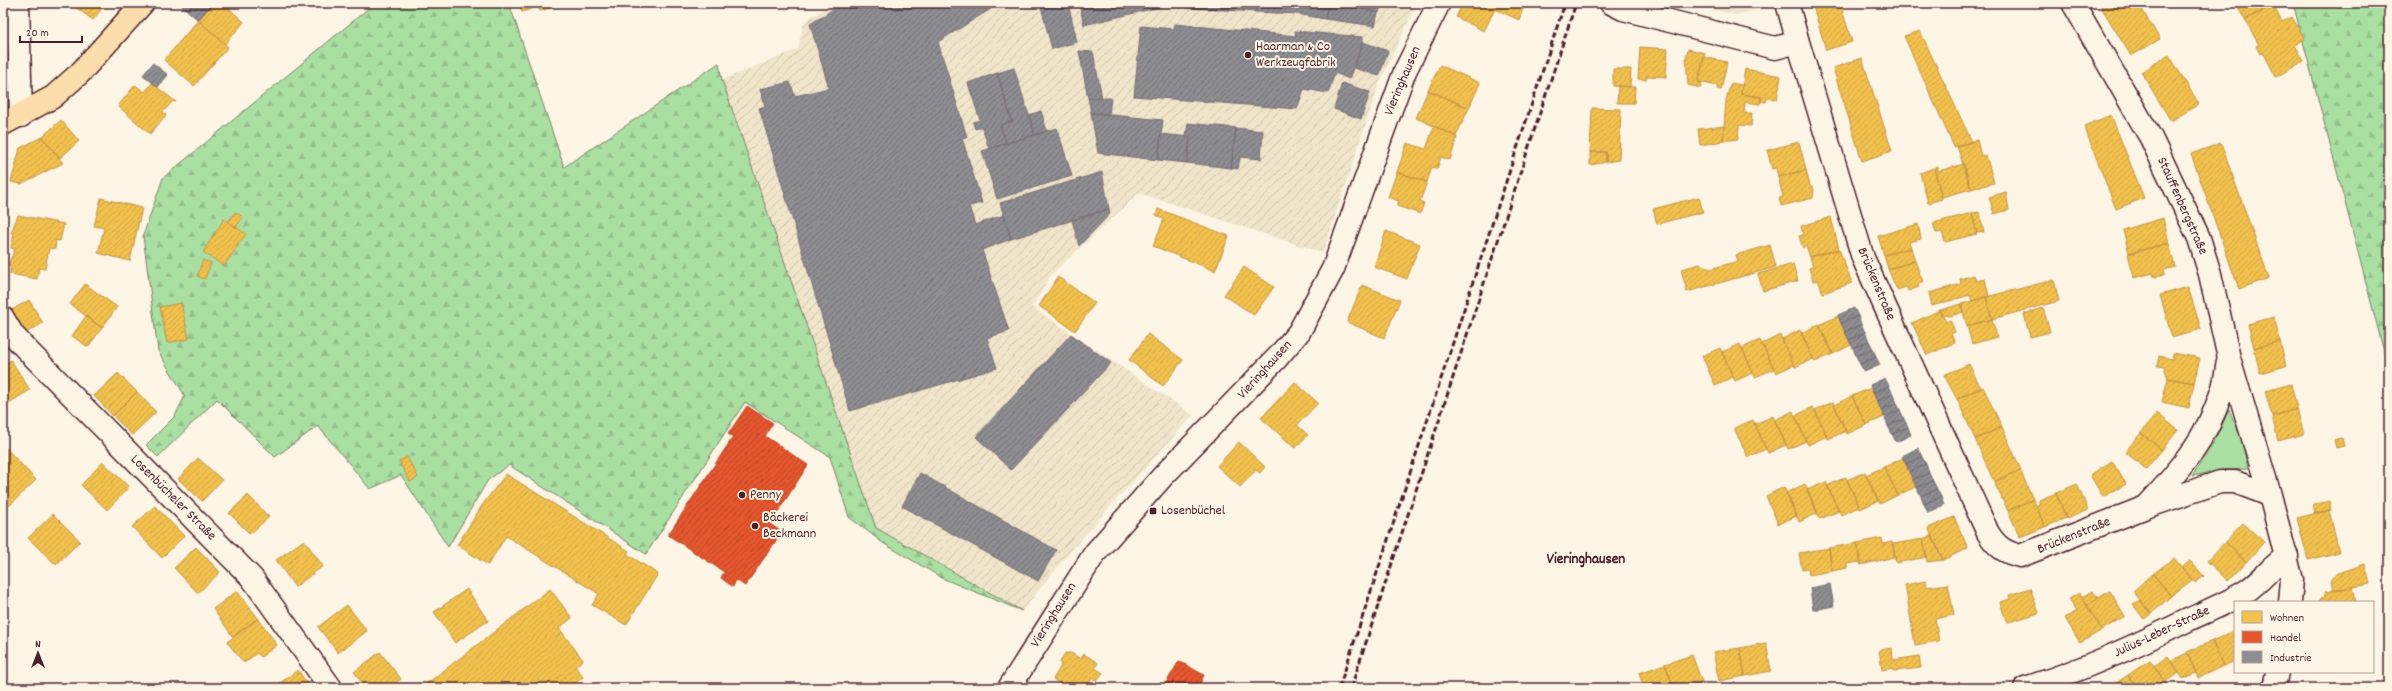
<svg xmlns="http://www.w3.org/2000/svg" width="2392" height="691" font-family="Dekko,sans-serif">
<defs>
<pattern id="industrial-furrows" width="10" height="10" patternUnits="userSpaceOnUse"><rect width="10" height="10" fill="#f0e4ca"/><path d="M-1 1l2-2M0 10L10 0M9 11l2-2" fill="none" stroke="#cfc3ae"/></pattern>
<pattern id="forest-firs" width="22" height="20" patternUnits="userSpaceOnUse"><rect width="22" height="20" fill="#aadfa2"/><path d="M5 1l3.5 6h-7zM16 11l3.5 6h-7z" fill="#94bf8c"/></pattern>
<pattern id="homes-hatch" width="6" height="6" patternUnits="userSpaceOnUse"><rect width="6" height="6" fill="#f2c14e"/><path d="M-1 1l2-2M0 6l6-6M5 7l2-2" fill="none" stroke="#d1a544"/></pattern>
<pattern id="shops-hatch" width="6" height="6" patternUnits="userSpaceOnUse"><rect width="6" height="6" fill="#e4572e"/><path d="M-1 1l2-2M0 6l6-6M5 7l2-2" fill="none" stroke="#bb4727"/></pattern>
<pattern id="industry-hatch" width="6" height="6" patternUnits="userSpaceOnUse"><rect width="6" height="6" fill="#8d8d92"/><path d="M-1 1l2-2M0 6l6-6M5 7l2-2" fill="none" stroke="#757377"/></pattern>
</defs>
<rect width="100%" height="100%" fill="#fcf5e5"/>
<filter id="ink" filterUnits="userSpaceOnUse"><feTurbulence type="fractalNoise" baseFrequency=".025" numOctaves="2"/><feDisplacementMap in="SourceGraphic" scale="8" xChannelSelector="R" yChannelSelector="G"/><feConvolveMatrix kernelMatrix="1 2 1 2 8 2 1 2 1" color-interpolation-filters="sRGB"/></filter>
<g filter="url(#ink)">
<!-- built -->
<path fill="#f0e4ca" d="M1691,3h69l1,6 -26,6z"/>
<!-- industrial -->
<path fill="url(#industrial-furrows)" d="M834,3h583l-38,81 -56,169 -184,-60 -87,81 -20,33 161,108 -120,133 -51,63 -146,-83 -154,-448 76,-31 6,-27z"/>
<!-- green -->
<path fill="#aadfa2" stroke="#7a7f66" d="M2229,410l12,27 7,32 -26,1 -30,6 21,-32z"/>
<!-- forest -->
<path fill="url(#forest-firs)" stroke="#7a7f66" d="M375,3h134l55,164 155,-104 3,17 154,448 146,83 -78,-32 -61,-36 -34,-26 -19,-60 -85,-55 -99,152 -137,-89 -21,15 -40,67 -47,-72 -31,14 -52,-63 -43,31 -58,-58 -59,58 -12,-12 29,-29 10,-20 -27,-45 -15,-115 20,-58z
M2293,3h96v368z"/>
<!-- homes -->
<path fill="url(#homes-hatch)" stroke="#c09044" d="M70,3h36l-13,17z
M213,3h10l21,19 -19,22 -27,-24z
M519,3h17l1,4 -15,5z
M536,3h29l-25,8z
M1463,3h35l-14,28 -28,-14z
M1498,3h27l-6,17 -24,-11z
M1812,3h28l12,39 -26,8z
M2107,3h31l22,36 -29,17 -30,-49z
M2239,3h23l4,6 -21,11 -9,-16z
M2273,5l9,17 10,-5 13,22 -10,6 9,16 -28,16 -13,-25 -3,2 -4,-8 3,-1 -14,-25z
M198,20l30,27 -34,39 -30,-26z
M1920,31l52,111 -18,5 -50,-111z
M1640,47l28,2 -2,28 -19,-1 -1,4 -8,-1z
M1688,49l17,4 -7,29 4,1 -1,5 -13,-3 -2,-27z
M2169,55l30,49 -28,17 -30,-49z
M1704,57l23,5 -6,28 -4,-1 1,-3 -20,-4z
M1862,58l30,93 -30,10 -29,-93z
M1440,65l40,18 -11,25 -41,-18z
M1613,69h18l-1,18 -17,-1z
M1745,69l36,7 -4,24 -10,-2 -1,4 -6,-1 1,-4 -20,-3z
M152,83l24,19 -3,-1 -10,11 3,3 -16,19 -32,-28 17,-21 10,7z
M1731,83l11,2 -1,9 20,3v4l-1,3 -15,-2 -1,11h8l-1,13 -12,-1 -1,14 -15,2 3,-41z
M1618,86l17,1 -1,16h-17z
M1428,90l41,18 -13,28 -40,-18z
M1592,108l29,1 -2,51 -13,2v-10h-16z
M2111,115l33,83 -28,11 -32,-83z
M61,120l18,21 -19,17 -18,-21z
M1434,126l23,11 -7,23 -9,-3 -4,12 -5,-2 -5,15 -30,-10 10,-29 19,6z
M1724,126l-1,15 -23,4 -2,-16z
M42,137l21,26 -42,21 -10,-2 9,-34z
M1977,140l4,16 5,-1 8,28 -23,6 -14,-43z
M1799,142l7,28 -28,7 -2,-9 -4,1 -5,-19z
M2221,143l48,135 -30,11 -48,-135z
M1590,152h16v10l-16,3z
M1964,164l7,25 -29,8 -8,-29 4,-1v4z
M1934,168l8,31 -14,4 -8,-30z
M1806,170l4,16 4,3 -1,9 -32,8 -2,-8 4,-1 -5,-20z
M1397,172l30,10 -7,19 4,2 -4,11 -23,-8 2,-5 -11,-4z
M2006,192l3,18 -15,4 -5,-17z
M1699,197l4,15 -46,12 -4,-15z
M101,198l41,10 -12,53 -32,-8 6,-25 -10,-2z
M1158,209l71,27 -14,35 -62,-25 11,-27 -8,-4z
M235,212l8,5 -7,10 -8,-5z
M1979,212l5,20 -7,1 -5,-20z
M1972,213l5,21 -32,8 -3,-10 -6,1 -3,-10z
M18,215l46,9 -4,17 -4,-1 -1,9 -6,-1 -4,21 -6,-1 -2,11 -27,-5 1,-8 -3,-1 7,-16 -4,-1 3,-15h-3z
M1831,217l8,32 -29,8 -4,-11 -3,2 -4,-12 4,-1 -2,-9z
M2163,218l6,25 -40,10 -6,-23z
M224,219l22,15 -22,32 -21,-14z
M1918,224l3,15 -12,3 2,6 -27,7 -6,-19z
M1386,231l34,13 -13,35 -33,-12z
M2169,243l6,24 -11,3 1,5 -11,2 -1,-4 -19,5 -6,-24z
M1770,245l6,22 -89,25 -6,-23 19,-5 10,5 28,-8 -2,-6z
M1911,248l4,13 -27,8 -4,-14z
M1839,249l13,34 -29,10 -5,-13 -5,1 -4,-13 4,-1 -3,-10z
M203,260l8,3 -6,16 -8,-3z
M1915,261l8,21 -5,2 1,3 -11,4 -1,-4 -10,3 -9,-21z
M1793,264l5,17 -35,10 -5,-17z
M1244,267l30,20 -20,28 -30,-20z
M1974,275l2,6 9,-2 4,17 -17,5 -2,-6 -38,11 -3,-13 32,-9 -1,-5z
M1058,277l37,26 -20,28 -36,-25z
M2054,280l5,21 -67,18 -6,-22z
M85,284l32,23 -15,21 -32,-24z
M1362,285l38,15 -16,38 -37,-16z
M2188,287l13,42 -29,9 -12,-43z
M1986,297l6,22 -25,7 -6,-22z
M29,300l14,23 -19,11 -14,-23z
M181,303l8,36 -22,4 -7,-36z
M1961,304l2,8 -13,4 -7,-1 -3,-5z
M2043,308l7,24 -20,5 -6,-23z
M1940,310l6,12 4,-2 5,12 -4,2 4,9 -28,12 -15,-32z
M86,316l16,12 -14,19 -16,-11z
M1838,316l13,29 -18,9 -14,-29z
M2274,317l6,24 -26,7 -6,-24z
M1992,319l5,18 -25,7 -5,-18z
M1819,325l14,29 -18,8 -14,-29z
M1800,330l13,29 -18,8 -13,-28z
M1148,334l35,26 -20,26 -34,-26z
M1780,335l14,30 -18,8 -14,-29z
M1760,340l14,29 -19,8 -13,-29z
M2280,341l6,25 -26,7 -6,-25z
M1740,344l13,29 -18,8 -13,-29z
M1720,348l13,29 -18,8 -13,-29z
M2173,353l27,5 -6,25 -26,-5 -4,-11 -7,-1 2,-10 13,3z
M11,360l19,30 -23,14 -4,-7v-32z
M1969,364l12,24 -24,11 -13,-24z
M118,373l19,19 -24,24 -19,-20z
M2168,378l26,5 -5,25 -27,-6z
M1295,382l23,21 -21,22 11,10 -13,13 -34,-30z
M2291,384l6,25 -25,7 -7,-25z
M1983,387l19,40 -27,12 -18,-40z
M1871,388l13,29 -18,8 -14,-29z
M137,392l19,20 -24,23 -19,-19z
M1852,396l14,29 -19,9 -13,-29z
M1833,402l13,29 -18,8 -13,-29z
M1813,407l14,29 -19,9 -13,-29z
M2297,409l7,25 -26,7 -6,-25z
M1793,411l13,30 -18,8 -13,-29z
M2157,413l21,17 -16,20 -21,-17z
M1773,416l13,29 -18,8 -13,-29z
M1753,420l13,29 -18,8 -14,-29z
M2002,427l19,43 -27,12 -19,-43z
M2141,433l21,17 -16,19 -21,-17z
M2342,438l2,8 -8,2 -2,-8z
M1239,442l26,25 -5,6 -4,-3 -16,17 -23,-21z
M4,446l32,34 -27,26 -6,-6z
M407,457l11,20 -8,5 -11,-21z
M198,458l24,22 -20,21 -24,-22z
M1903,458l13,29 -18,8 -14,-28z
M2112,461l14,23 -23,13 -13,-22z
M103,462l26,25 -22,23 -26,-25z
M1884,467l14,28 -18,9 -14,-29z
M2020,470l13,29 -25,12 -14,-29z
M1865,472l13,29 -18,8 -13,-29z
M506,474l123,77 -2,3 31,20 -32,51 -34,-20 7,-11 -93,-58 -18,29 -31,-20 26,-41z
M1846,477l13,30 -18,8 -14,-29z
M1826,482l13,29 -19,8 -13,-29z
M1805,484l13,29 -19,9 -13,-29z
M2077,484l11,26 -21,9 -11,-26z
M1784,487l13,29 -19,8 -12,-28z
M2056,493l10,25 -21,9 -9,-21 3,-2v-4z
M248,495l21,22 -19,17 -21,-21z
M2033,499l12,28 -25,10 -12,-26z
M2329,501l2,9 -16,4 -2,-9z
M155,506l29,30 -22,22 -30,-31z
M2329,510l10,42 -31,8 -11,-42z
M53,514l27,27 -24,24 -28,-27z
M1954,517l14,31 -25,12 -15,-32z
M2243,523l21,19 -18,20 -21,-20z
M1932,535l11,25 -16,2 -4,-23z
M1882,538l1,6 9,-2 3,18 -1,-3 -33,8 -4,-22z
M1923,539l4,18 -31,6 -3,-19z
M304,540l19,26 -28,21 -19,-27z
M2225,542l21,20 -18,19 -21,-20z
M1857,543l4,22 -1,-3 -13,2v4l-15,3 -3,-23z
M196,547l24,25 -22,21 -24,-25z
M1829,548l3,23 -23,4 -1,-6 -6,1 -3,-17z
M2174,558l18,22 -21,16 -18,-22z
M2190,561l14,15 -9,7 -13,-16z
M2365,564l5,20 -37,7 -2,-10 5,-7z
M2153,574l18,22 -20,18 -18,-23z
M1926,581l1,6 21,-3 6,31 -19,4 4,22 -24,4 -10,-60z
M2353,587l3,15h-37l2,-4 5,-1 -1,-5z
M2030,588l9,25 -30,9 -2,2 -7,-22 10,-3 -1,-4z
M467,589l21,32 -33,22 -21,-31z
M550,589l22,29 -13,10 24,32 -8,6 8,11 -15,11h-147z
M237,591l21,27 -25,19 -20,-28z
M2092,591l7,7 -12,7 -5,-8z
M2110,591l15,25 -23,14 -15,-25z
M2079,593l23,37 -22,13 -15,-25 12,-7 -8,-12z
M2140,600l11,14 -7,5 -11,-14z
M347,605l20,26 -29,22 -20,-26z
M258,618l19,27 -16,12 -4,-4 -13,10 -17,-21z
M2235,630v31l-12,5 -11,-25z
M2212,641l11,25 -25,12 -11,-26z
M1766,643l5,28 -26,5 -5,-28z
M1740,648l5,28 -26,5 -6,-29z
M1892,648l1,12 26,-4 2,12 -27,3 -1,-3 -11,2 -3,-20z
M380,652l21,27 -12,9h-23l-12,-16z
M1065,653h6l10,6 3,-5 14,9 -3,5 8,5 -7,8 -4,-3 -6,10h-19l-14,-9 8,-13 -1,-4z
M2187,653l9,20 -13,6 -12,-18z
M1692,655l10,27 -18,6h-10l-9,-24z
M2168,656l11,17 -14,9 -11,-16z
M2150,660l16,23 -8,5h-21l-9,-13z
M1665,664l9,24h-30l-5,-15z
M298,670l12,18h-37z
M2128,675l9,13h-28z"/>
<!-- shops -->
<path fill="url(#shops-hatch)" stroke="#b6462d" d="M747,406l26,17 -8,13 43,29 -38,59 12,8 -37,54 -9,-6 -3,7 -12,-9 3,-6 -56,-37 65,-98 -5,-3z
M1179,661l25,14 -4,9 6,4h-43z"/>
<!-- industry -->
<path fill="url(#industry-hatch)" stroke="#796c73" d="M182,3h31l-15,17 -17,-15z
M843,3h157l-62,39 29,95 -5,1 20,65 -13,3 6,19 29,-10 7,24 -29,11 27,81 -22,7 10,30 -147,43 -91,-303 6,-2 -5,-17 30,-7 5,14 34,-8 -19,-64z
M1040,3h28l9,39 -25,7z
M1079,3h80l1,4 -76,18z
M1159,3h96l1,9 -96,-6z
M1255,3h73l-3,16 -28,-5 -41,-2z
M1328,3h11l39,10 -3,13 -50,-7z
M1339,3h42l-2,10z
M1175,24l121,12 -1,-5 68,6v5l-14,37 -14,-6 -7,20 -24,-4 -7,20 -163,-13 7,-70 33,3z
M1363,42l25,9 -9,25 -25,-8z
M1079,51l14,1 9,46h-14z
M153,63l15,12 -10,12 -15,-12z
M1014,68l21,67 -29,8 -6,-18 12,-4 -15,-48z
M997,73l15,48 -12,4 6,18 -17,6 -7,-22 -7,2 -2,-7 7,-2 -12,-37z
M1342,83l28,9 -9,27 -27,-10z
M1088,98h23l-2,16 -18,-1z
M1041,111l6,20 -12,4 -6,-20z
M1091,113l72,7 -5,40 -60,-7z
M1188,123l48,5 -5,40 -44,-5 3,-26 -4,-1z
M1057,128l15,48 -75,23 -15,-48z
M1236,128l27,3 -2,28 -21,-2 -2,12 -7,-1z
M1161,134l29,3 -3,26 -29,-3z
M1102,172l7,37 -98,30 -11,-36z
M1109,209l1,5 -31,32 -7,-26z
M1854,308l4,8 -17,7 -3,-8z
M1858,316l3,8 -16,8 -4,-9z
M1861,324l4,8 -16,8 -4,-8z
M1865,332l4,9 -16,7 -4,-8z
M1071,334l40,29 -100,107 -35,-33z
M1869,341l4,8 -17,7 -3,-8z
M1873,349l3,8 -16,7 -4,-8z
M1876,357l4,8 -16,7 -4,-8z
M1885,378l4,8 -16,7 -3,-8z
M1889,386l4,8 -16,7 -4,-8z
M1893,394l4,9 -16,7 -4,-9z
M1897,403l3,7 -16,7 -3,-7z
M1900,410l4,9 -16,7 -3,-8z
M1904,419l4,8 -16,7 -4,-8z
M1908,427l3,8 -15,7 -4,-8z
M1918,448l4,9 -16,7 -4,-8z
M1922,457l4,7 -17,8 -3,-8z
M1926,464l3,9 -16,7 -4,-8z
M920,473l136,77 -18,31 -136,-75z
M1929,473l4,8 -16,7 -4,-8z
M1933,481l4,8 -16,7 -4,-8z
M1937,489l4,8 -17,7 -3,-8z
M1941,497l3,8 -16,8 -4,-9z
M1830,584l4,22 -21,4 -3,-22z"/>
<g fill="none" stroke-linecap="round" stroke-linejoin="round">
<!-- street casing -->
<g stroke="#4a1f2b" stroke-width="25">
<path id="street" d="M18,3l3,113
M1611,3l12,6 152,39 23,-6 65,216 125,275c9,14 16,19 32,23l126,-49 74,-25h15l35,13 22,85 -2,22
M1787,3l11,39
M2073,3l78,135 48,100 11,36 19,84 41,137
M3,318l10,17 16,17 223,226 79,110
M2147,506c32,-35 59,-66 74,-112 4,-10 5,-22 7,-33
M2025,688c56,-17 110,-42 163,-68 19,-9 42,-18 60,-30 14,-10 24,-24 39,-34
M2274,688l3,-16"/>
</g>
<!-- secondary casing -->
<g stroke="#4a1f2b" stroke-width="25">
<path id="secondary" d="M1009,688l86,-135 68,-77 114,-118 22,-26 34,-63 72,-198 34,-68"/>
</g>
<!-- primary casing -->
<g stroke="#4a1f2b" stroke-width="25">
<path id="primary" d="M3,124l50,-27 27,-24 63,-70"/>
</g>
<!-- street -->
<use href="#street" stroke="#fcf5e5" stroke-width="22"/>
<!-- secondary -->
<use href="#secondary" stroke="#fcf5e5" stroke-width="22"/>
<!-- primary -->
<use href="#primary" stroke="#fbddab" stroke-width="22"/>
<!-- rail -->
<path stroke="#4a1f2b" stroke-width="3" stroke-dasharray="6 3" stroke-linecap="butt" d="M1339,688l226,-685
M1351,688l225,-685"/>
</g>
</g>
<!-- markers -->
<g fill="#4a1f2b" stroke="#fcf5e5" stroke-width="1.5">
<circle cx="1248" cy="55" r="4"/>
<circle cx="742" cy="495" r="4"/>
<rect x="1149" y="507" width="8" height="8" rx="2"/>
<circle cx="755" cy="526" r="4"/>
</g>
<g text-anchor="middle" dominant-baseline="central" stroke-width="4" stroke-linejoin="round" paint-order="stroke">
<!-- poi labels -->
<g font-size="14" fill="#4a1f2b" stroke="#fcf5e5" text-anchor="start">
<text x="1256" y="47">Haarman &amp; Co<tspan x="1256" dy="16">Werkzeugfabrik</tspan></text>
<text x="750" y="495">Penny</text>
<text x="1161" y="511">Losenbüchel</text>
<text x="763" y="518">Bäckerei<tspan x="763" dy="16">Beckmann</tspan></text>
</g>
<!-- street labels -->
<g font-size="14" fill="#4a1f2b" stroke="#fcf5e5">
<text transform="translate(1403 81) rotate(-67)">Vieringhausen</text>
<text transform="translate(2182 206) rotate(66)">Stauffenbergstraße</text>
<text transform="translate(1876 284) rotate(67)">Brückenstraße</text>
<text transform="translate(1265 370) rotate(-48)">Vieringhausen</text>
<text transform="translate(173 498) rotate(45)">Losenbücheler Straße</text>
<text transform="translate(2074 536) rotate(-22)">Brückenstraße</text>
<text transform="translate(1054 615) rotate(-58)">Vieringhausen</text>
<text transform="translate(2162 632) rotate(-25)">Julius-Leber-Straße</text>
</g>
<!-- neighbourhood labels -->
<g font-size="15" font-weight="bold" fill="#4a1f2b" stroke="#fcf5e5">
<text x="1586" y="560">Vieringhausen</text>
</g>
</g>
<!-- margin -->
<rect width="2392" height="691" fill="none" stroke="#fcf5e5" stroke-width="16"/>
<rect x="8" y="8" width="2376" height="675" fill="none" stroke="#4a1f2b" stroke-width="1.5" filter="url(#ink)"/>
<!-- legend -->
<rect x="2234" y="601" width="140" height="72" fill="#fcf5e5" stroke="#b59f9b"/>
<rect x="2242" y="611" width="20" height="12" fill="#f2c14e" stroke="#b59f9b"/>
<text x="2270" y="621" font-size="12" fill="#4a1f2b">Wohnen</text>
<rect x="2242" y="631" width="20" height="12" fill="#e4572e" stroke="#b59f9b"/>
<text x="2270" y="641" font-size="12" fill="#4a1f2b">Handel</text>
<rect x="2242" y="651" width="20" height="12" fill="#8d8d92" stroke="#b59f9b"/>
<text x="2270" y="661" font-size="12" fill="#4a1f2b">Industrie</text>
<!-- north arrow -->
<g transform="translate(38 653)" stroke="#fcf5e5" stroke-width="3" paint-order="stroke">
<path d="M0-3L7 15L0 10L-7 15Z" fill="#4a1f2b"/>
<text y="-6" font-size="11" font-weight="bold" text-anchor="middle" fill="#4a1f2b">N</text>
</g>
<!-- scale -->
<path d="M20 36v6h62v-6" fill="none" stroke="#4a1f2b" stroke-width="2"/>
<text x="26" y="36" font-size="12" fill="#4a1f2b" stroke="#fcf5e5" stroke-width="3" paint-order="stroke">20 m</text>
</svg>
